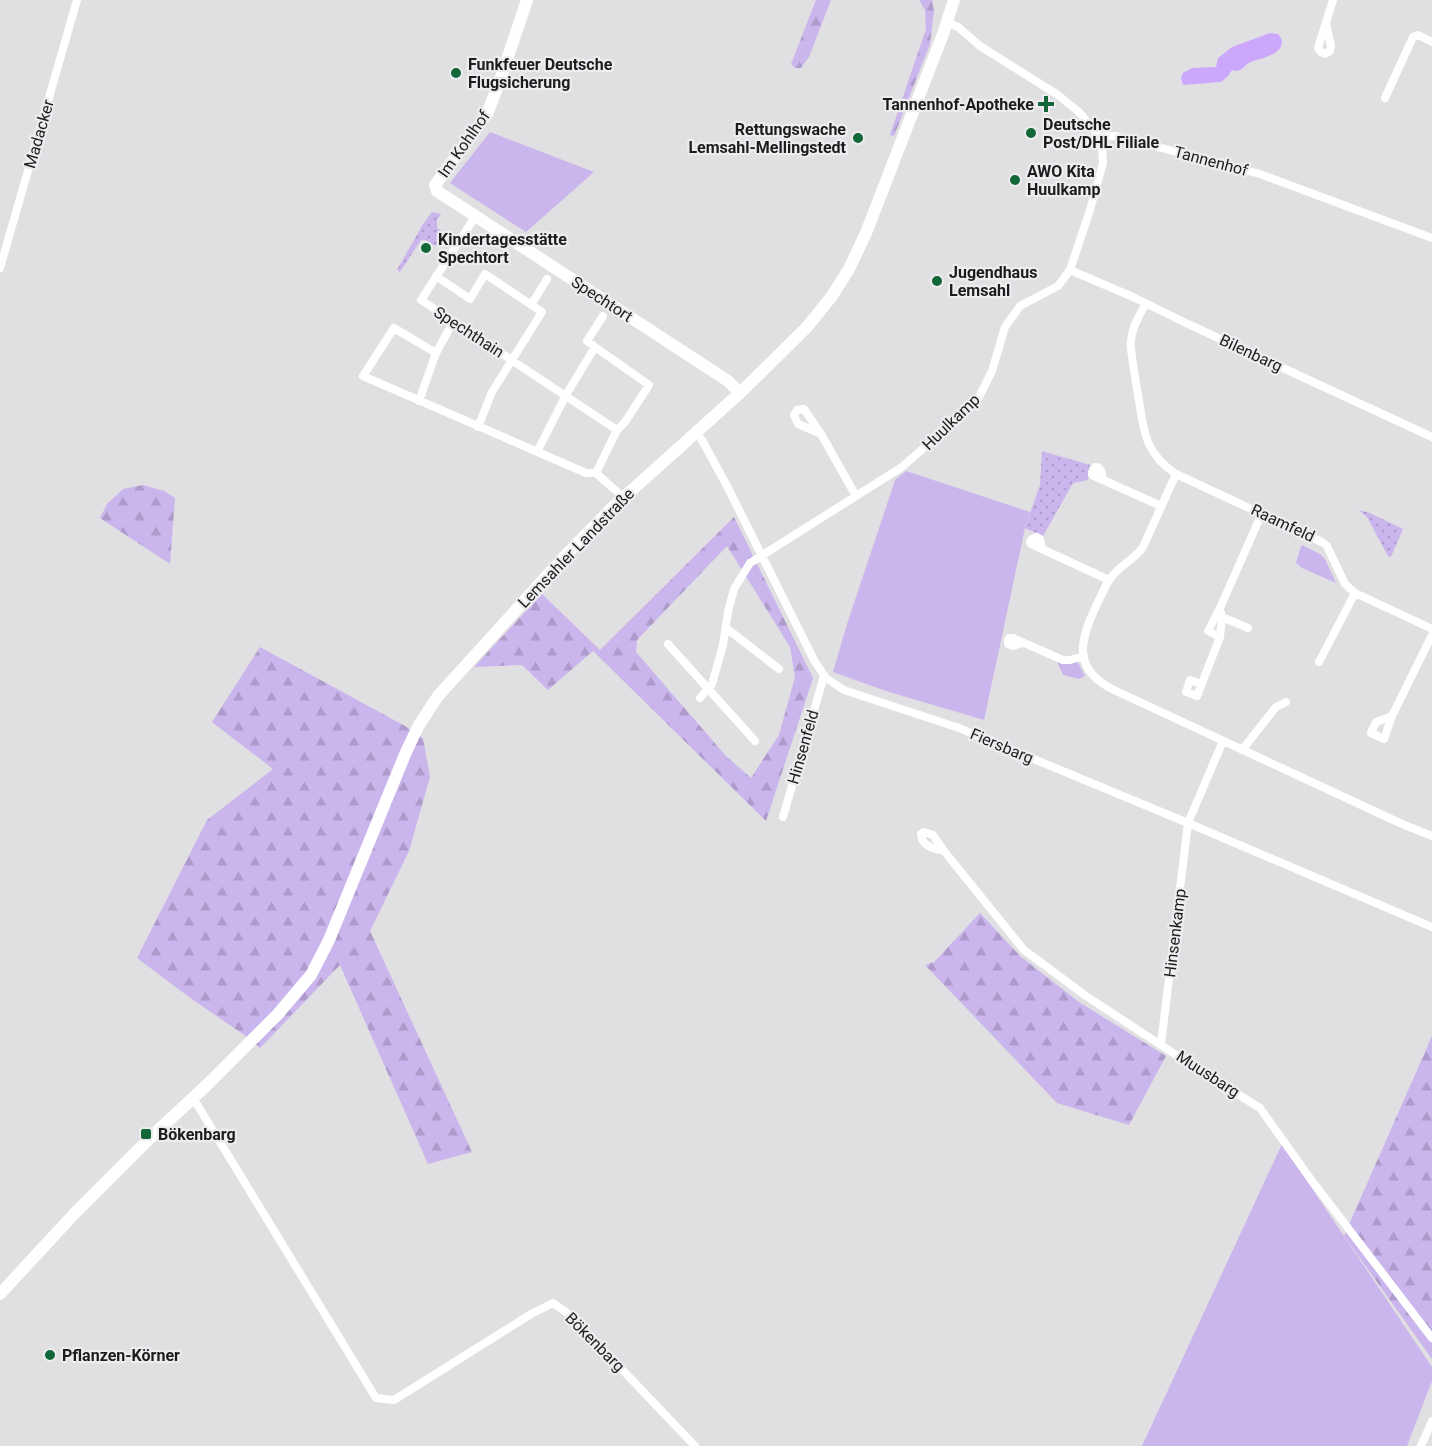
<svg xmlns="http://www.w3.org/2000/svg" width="1432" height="1446" font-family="Roboto,sans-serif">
<defs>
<pattern id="forest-firs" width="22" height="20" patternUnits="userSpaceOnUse" patternTransform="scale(1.5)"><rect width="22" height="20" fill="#cbb5ed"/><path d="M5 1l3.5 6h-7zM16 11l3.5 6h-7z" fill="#ae9bcb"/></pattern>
<pattern id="park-dots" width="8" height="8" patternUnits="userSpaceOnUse" patternTransform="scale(1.5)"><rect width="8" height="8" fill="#cbb5ed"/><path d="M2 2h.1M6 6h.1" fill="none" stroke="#ae9bcb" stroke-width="1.8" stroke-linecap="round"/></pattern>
</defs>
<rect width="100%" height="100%" fill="#e0dfe2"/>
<!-- green -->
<path fill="#cbb5ed" d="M490,132l104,40 -68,60 -76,-49z
M906,471l124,41 -5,16 -41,192 -98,-29 -53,-19 14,-48 48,-144z
M1302,545l18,9 5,5 11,24 -34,-15 -6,-5 4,-14z
M1059,661h18l8,15 -6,3 -16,-4 -6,-13z
M1282,1144l150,223v14l-25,65h-265z"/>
<!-- forest -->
<path fill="url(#forest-firs)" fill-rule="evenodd" d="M816,0h15l-22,57 -8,11h-6l-4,-4z
M919,0h13l2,11 -4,33 -36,92 -4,-1 36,-106 -1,-19z
M143,485l21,6 11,7 -5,66 -70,-46 7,-14 16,-15z
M734,517l79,161 -47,143 -173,-170 -45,39 -26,-25 -48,2 68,-73 58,56zM727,546l63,101 5,30 -16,58 -28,43 -25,-22 -90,-104 1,-12z
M260,647l145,79 18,12 7,39 -21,74 -39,80 102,221 -44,12 -88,-199 -80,83 -13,-11 -58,-40 -52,-39 70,-138 66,-51 -61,-47z
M980,913l40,43 59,46 87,54 -37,69 -72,-22 -132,-138 9,-3z
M1432,1036v323l-88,-123z"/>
<!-- park -->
<path fill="url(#park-dots)" d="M432,212l9,2 -4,6v8l13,8 -7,10 -10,-1 -8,-5h-4l-21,32 -3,-2 26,-46z
M1042,451l48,14 -2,15 -15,3 -30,53 -18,-8 15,-43z
M1359,510l11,3 33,16 -12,28 -3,-1 -21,-39z"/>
<!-- water -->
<path fill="#cca8fd" d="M1270,33l8,1 4,6c0,5 -1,9 -6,12 -8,6 -19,7 -27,11 -7,4 -7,10 -17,7l-4,6 -7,6 -38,3 -2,-7 2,-5 9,-5 24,-1 2,-9 14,-11z"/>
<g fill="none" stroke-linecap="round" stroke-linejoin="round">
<!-- street -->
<path stroke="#fff" stroke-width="8" d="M1326,24l5,22 -1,5 -5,3 -4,-2 -3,-4 15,-48
M1385,98l28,-61 5,-2 14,7
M1100,137l16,-1 144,38 172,64
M475,217l-54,83 196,130 -21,43 28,25
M0,268l77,-268
M1070,270l63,27 55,27 244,113
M436,276l34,23 15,-25 57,38 -50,80 -14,35
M1146,303c-8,15 -17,29 -15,46 2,17 5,34 8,52 5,32 7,53 37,73l146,68 5,4 18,38 10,9 77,36
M531,305l16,-26
M595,347l-8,-6 16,-25
M436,353l17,-31
M419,401l17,-48 -42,-25 -31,48 223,97h10
M696,433l6,7 26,48 87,174 11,16 18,12 115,38 229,95 244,104
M821,434l-23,-10 -4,-9 3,-5 7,-1 17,25 35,62
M537,452l29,-57 29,-48 54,38 -24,37 -8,8
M1176,474l-33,73c-8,12 -21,17 -30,28 -7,8 -11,19 -16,29 -17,36 -26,65 17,86l288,134 30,12
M1103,480c-1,-6 -1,-13 -8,-13l-3,5v3l69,31
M1042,548l-2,-9 -3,-2 -5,2 -2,3 1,2 78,36
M1221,613l1,4 26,11
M726,628l53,41
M1220,637l-12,-6 12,-23 42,-95
M1023,643l-10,3 -5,-2v-4l1,-2h4l50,22h7l14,-4
M668,644l87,97
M1319,662l36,-69
M1201,684l-11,-4 -4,12 11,4 23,-59 2,-20
M700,698l12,-14 11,-39 5,-33 6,-23 16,-26 152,-96 66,-58 11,-12 13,-26 13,-44 15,-21 38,-20 12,-16 20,-60 13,-47 -1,-15 -2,-11 -20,-24 -22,-18 -78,-49 -22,-19 -11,-5
M1392,716l-16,6 -5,11 13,6 8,-23 40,-81
M1242,750l34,-43 10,-5
M783,817l41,-141
M944,851c-11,-3 -22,-4 -23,-17l3,-2 9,3 11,16 80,99 62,46 113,74 61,38 52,73 120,157
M1161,1044l27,-221 35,-82
M192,1098l6,8 178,292 18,2 137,-86 22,-11 17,12 125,131
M1421,1446l11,-25"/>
<!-- secondary -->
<path stroke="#fff" stroke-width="12" d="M527,0l-28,83 -12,31 -52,71 2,6 291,190 12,12
M0,1294l74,-80 76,-76 59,-55 69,-69 33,-39 18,-35 77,-188 13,-27 19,-29 126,-139 48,-49 128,-115 67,-66 25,-31 17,-27 17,-36 77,-199 11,-34"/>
</g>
<!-- markers -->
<g fill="#126738" stroke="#edecef" stroke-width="2">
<circle cx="456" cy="73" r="6"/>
<path d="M1043 95h6v6h6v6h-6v6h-6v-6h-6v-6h6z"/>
<circle cx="1031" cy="133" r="6"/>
<circle cx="858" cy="138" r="6"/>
<circle cx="1015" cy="180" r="6"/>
<circle cx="426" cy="248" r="6"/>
<circle cx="937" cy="281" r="6"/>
<rect x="140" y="1128" width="12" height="12" rx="3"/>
<circle cx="50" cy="1355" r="6"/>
</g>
<g text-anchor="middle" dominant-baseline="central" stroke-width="4.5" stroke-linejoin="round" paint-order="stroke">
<!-- poi labels -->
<g font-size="16" font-weight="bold" fill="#1c1b1d" stroke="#edecef" text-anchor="start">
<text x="468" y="64">Funkfeuer Deutsche<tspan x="468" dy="18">Flugsicherung</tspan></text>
<text x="1034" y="104" text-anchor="end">Tannenhof-Apotheke</text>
<text x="1043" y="124">Deutsche<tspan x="1043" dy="18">Post/DHL Filiale</tspan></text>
<text x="846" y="129" text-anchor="end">Rettungswache<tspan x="846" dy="18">Lemsahl-Mellingstedt</tspan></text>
<text x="1027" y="171">AWO Kita<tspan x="1027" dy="18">Huulkamp</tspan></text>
<text x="438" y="239">Kindertagesstätte<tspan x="438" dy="18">Spechtort</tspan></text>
<text x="949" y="272">Jugendhaus<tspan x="949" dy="18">Lemsahl</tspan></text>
<text x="158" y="1134">Bökenbarg</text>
<text x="62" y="1355">Pflanzen-Körner</text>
</g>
<!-- street labels -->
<g font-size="16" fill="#1c1b1d" stroke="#edecef">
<text transform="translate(39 134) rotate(-74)">Madacker</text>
<text transform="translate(464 144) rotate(-55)">Im Kohlhof</text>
<text transform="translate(1211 161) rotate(15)">Tannenhof</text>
<text transform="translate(602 299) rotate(33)">Spechtort</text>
<text transform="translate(469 332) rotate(33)">Spechthain</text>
<text transform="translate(1251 353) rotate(25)">Bilenbarg</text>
<text transform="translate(951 422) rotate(-44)">Huulkamp</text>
<text transform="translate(1283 523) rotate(25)">Raamfeld</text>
<text transform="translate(576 548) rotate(-46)">Lemsahler Landstraße</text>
<text transform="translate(1002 746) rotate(23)">Fiersbarg</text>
<text transform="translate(803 747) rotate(-74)">Hinsenfeld</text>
<text transform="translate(1175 933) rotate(-83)">Hinsenkamp</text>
<text transform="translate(1208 1074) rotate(33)">Muusbarg</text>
<text transform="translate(595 1342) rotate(45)">Bökenbarg</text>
</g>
</g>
</svg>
